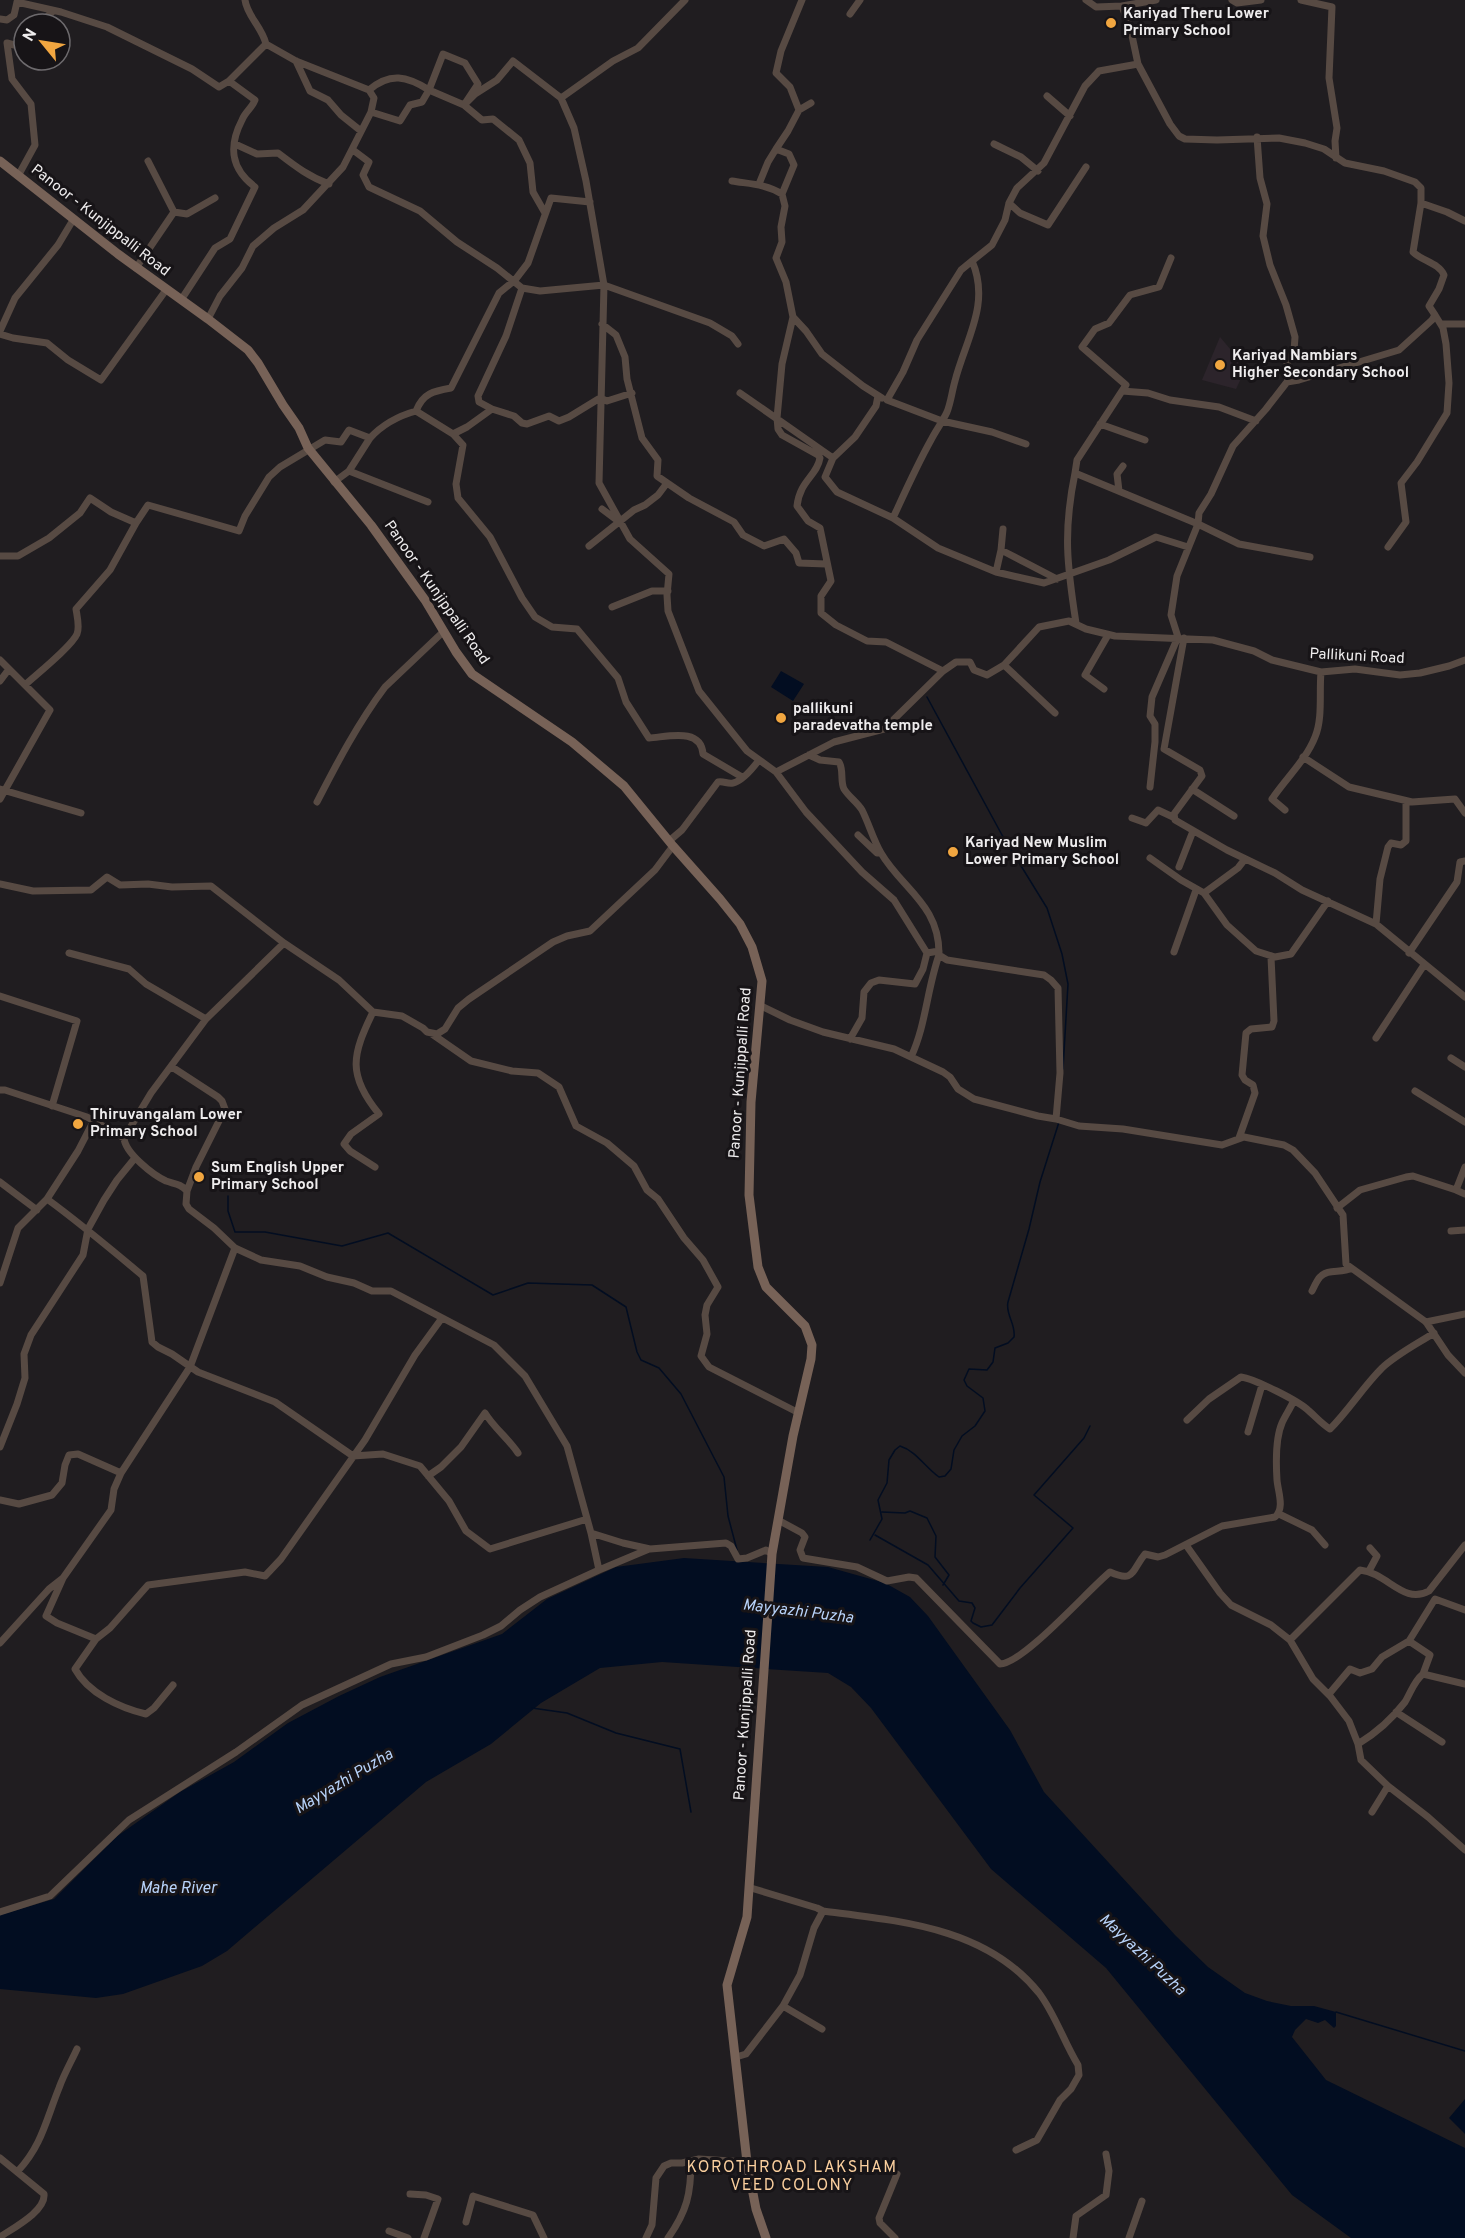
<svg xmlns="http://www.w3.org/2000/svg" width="1465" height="2238" font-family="Overpass,sans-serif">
<rect width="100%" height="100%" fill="#201d20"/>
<!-- built -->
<path fill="#2c242b" d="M1220,337l26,31 -10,21 -34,-9z"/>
<!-- water -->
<path fill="#020d21" d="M781,671l23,13 -11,17 -22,-14z
M684,1558l144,9 57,16 25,14 18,19 82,114 34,62 131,143 33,32 37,26 22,8 24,5h23l22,6v14l-2,2 -9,-8 -7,3 -12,-4 -11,11 -3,7 34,43 139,68v90h-114l-59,-43 -186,-227 -115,-99 -120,-161 -20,-21 -23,-14 -166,-11 -62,6 -59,35 -50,41 -65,38 -199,169 -25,15 -79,28 -27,4 -96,-9v-74l54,-16 62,-62 64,-45 54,-30 54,-39 51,-27 41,-19 122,-43 45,-35 69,-32z
M1465,2099v35l-16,-16z"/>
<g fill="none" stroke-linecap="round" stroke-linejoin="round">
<!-- stream -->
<path stroke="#020d21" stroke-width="1.5" d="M927,697l75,138 45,73 15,46 6,30 -5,85
M228,1196v15l7,21h30l77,14 46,-13 105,62 35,-12 64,2 34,22 11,45 4,8 18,8 22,26 43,83 4,39 9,34
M882,1512l23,1 5,-2 17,7 9,18 -1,21 14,18 -6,10
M875,1535l53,30 31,36 13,2 3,5 -4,13 2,2 8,4 11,-2 28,-37 53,-60 -39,-33 50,-57 6,-12
M870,1540l12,-21 -4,-19 9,-17 2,-23 6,-10 5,-4c16,5 25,21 39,31l6,-1 6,-7 3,-19 8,-14 13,-10 10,-15 -2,-13 -16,-12 -3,-6 5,-11 18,1 6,-8 2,-14 13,-5 6,-6c2,-13 -9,-23 -6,-35l21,-73 11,-47 19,-60
M532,1708l35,5 49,20 64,16 11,63
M1336,2012l129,39"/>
<!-- minor -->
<path stroke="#574a43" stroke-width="7" d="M18,0l-1,2 44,10 46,15 85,42 27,18 10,-6 37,-37 30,17 73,29c21,-18 38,-14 60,0l14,-36 22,9 13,21 -14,21 18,15 11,-1 26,21 11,23 3,29 12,21
M245,0c2,16 17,27 21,44
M685,0l-47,48 -25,13 -52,37 13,30 12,53 18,104 -5,198 31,56 39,35 -2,21 1,16 31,80 48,60 29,21 30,40 56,60 32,28 33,53
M802,0l-21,51 -5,22 14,14 9,23 -11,21 -12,18 13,5 5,11 -12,29 3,12 -4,21 1,15 -6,16 10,24 7,35 -11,47 -5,54 1,11 4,6 36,20 2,3c-3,18 -20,22 -23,48l11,15 12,7 11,53 -10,15v17l15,12 31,16 19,1 57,29
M1086,0l10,7 26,-1 9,25 7,33 32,60 9,12 6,3 32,1 62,-2 26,5 19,6 21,14 39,8 31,11 6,6v15l-8,49c9,9 26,11 31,23l-5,14 -10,17 6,9 -3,5 -33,30 -100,30 -12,2
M1232,0l5,3 24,-3
M1301,0l31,7 -3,71 8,50 -2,13 1,17
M1122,6l34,-6
M850,14l10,-14
M0,19l7,1 7,-5 3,-13
M40,24l13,-13
M296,61l14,30 18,9 13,15 20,16
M1138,64l-39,7 -14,15 -41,77 -27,25 -8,15 -4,17 -13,25 -20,16c19,43 -7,80 -17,120 -3,10 -4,21 -8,31 -4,9 -11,18 -16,28 -14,25 -26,52 -38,78l45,30 58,24 48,11 65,-23 47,-23 32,10
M369,90l5,8 -3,14
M1047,96l23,20
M799,110l12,-7
M235,144l22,10 21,-1c17,13 31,24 51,31
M994,144l27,13 17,14
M353,150l16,12 -6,13 6,12 51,24 37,31 40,26 25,20 -16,48 -28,60 1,6 13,7
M18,176l17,-31 -4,-41 -19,-25 -5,-36 11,3 6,-6
M732,181c18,3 34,3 50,13
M759,184l9,-22 8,-13
M1009,203l11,10 28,12 38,-58
M1421,203l26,9 18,9
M174,212l13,2 28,-16
M972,261l-11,9 -44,70 -14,32 -16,28 55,21 50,11 34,12
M136,268l38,-56 -26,-51
M522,288l18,3 64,-6 106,38 22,13 6,8
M181,300l34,-52 15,-9 25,-52c-24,-18 -27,-40 -13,-67 3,-8 10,-12 13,-20l-26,-19
M793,317l13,14 16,23 41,32 19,12
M208,319l12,-23 22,-28 11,-22 21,-18 29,-18 40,-43 28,-55 29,9 10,-16 12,-3 7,-12 35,15 11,-11 22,-14 16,-19 48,37
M602,324l14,11 9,22 2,22 15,59 16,22 -1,16 32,22 45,24 9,13 21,11 20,-7 12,14 3,10 27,1
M1441,324h24
M0,331l15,-33 43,-53 15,-25
M0,334l13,4 34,5 21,17 33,20 65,-90
M1122,391l4,-6 -44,-38 13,-18 14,-6 21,-28 29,-8 12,-29
M740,393l93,65
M878,396l-2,10 -21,31 -22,21 -8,19 12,15 56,26
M416,411c7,-18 18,-20 35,-23l48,-95 16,-13 13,-17 23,-65 39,4
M1256,421l-37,-14 -49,-7 -22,-7 -26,-2 -45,69 -2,13 123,51 41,20 71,13
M1100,424l45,16
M453,434l10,11 -7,39 2,14 32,39 32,61 13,19 17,10 25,2 41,49 8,24 23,36c18,-1 52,-11 54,16l39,23
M349,471l79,31
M1075,473c-12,58 -8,92 1,150
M334,482l15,-11 21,-33
M1119,491l-2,-17 6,-8
M602,509l16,12
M589,546l45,-36 11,-5 13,-10 9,-12
M1388,547l18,-25 -5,-39 16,-21 30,-49 2,-30 -3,-39 -3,-16 -8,-13
M1001,550l2,-21
M0,556h18l31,-18 31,-25 10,-15 21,14 25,11
M996,572l5,-22 56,29
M612,607l40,-16h16
M1184,638l-20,111 36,21 2,6 -28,38 1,6 52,30 48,23 27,17 74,34 89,73
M0,660l25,25
M1004,665l51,48
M0,681l9,-12
M1104,689l-19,-14 23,-40
M1303,757l46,30 63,15 43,-3 10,14
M776,772l58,-30 50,-13 59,-58 13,-9h14l4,8 13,5 17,-10 35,-38 30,-6 17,8 29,7 98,4 41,11 18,9 49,12 34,-3 45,6 20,-2 29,-7 16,-6
M1150,787l5,-45v-18l-5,-8 2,-19 26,-60 -7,-22 6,-39 21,-52 1,-11 12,-19 22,-48 33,-37 21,-27 3,-12 -3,-7 7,-12 1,-14 -9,-32 -16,-40 -7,-29 4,-32 -7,-26 -3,-41
M0,789l81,24
M1192,789l42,27
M0,799l50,-89 -25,-25c12,-11 47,-39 52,-51 3,-7 0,-18 -1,-25l34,-39 26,-47 12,-18 91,26 6,-15 24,-39 11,-10 45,-27 16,2 8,-12 21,8c13,-14 28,-22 46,-27l37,23 14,-7 25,-18 22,7 8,7 5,1 22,-8 10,5 10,-4 31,-19 7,3 25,-8
M317,802c20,-39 41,-79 68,-115l59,-56
M1285,810l-13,-11c14,-21 34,-39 43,-62 8,-19 4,-44 6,-65
M1132,818l14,5 12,-13 15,7
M858,835l19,18h4
M669,841l13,-11 36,-48c6,-1 9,2 15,1 10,-2 20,-15 26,-23
M1150,858l31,22 23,13 23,32 29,26 19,6 16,-3 37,-53
M1179,867l14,-36
M0,884l33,7 58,-1 16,-13 13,8 28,-1 24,3 39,-1 73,57
M1204,893l34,-25 7,-9
M1376,924l4,-45 8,-32 3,-4 10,2 5,-4v-40
M1174,952l22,-62
M69,953l60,16 17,15 60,35
M1409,953l48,-71 3,-20 5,-1
M0,996l77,25 -25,85
M761,1006l29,14 33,12 71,17 49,23 7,5 8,12 16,10 64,17 18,3 4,-46 -2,-85 -7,-8 -7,-5 -97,-15 -8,-5c1,-50 -37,-66 -58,-102 -8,-14 -12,-29 -19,-43 -5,-8 -13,-13 -18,-21 -4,-8 0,-19 -5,-27l-19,-2 -11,-5
M373,1012c-21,43 -26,63 6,102l-28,20 -7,10 6,7 25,16
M432,1034l39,27 41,10 26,2 21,14 17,39 31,17 27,23 13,24 11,9 26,39 19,22 15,27 -11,18 -2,10 2,19 -6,22 8,11 90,46
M1376,1038l48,-73
M850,1039l12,-21 2,-26 7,-9 8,-3 36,4 8,-15 4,-16 12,-2
M911,1057c15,-32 16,-68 28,-102
M1451,1058l14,9
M172,1067l46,30 4,4 3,8 -29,58 -9,24
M0,1090h5l82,27 37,21 27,-45 55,-74 78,-76 55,37 34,32 29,4 21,12 4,4 10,2 8,-5 13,-21 11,-9 84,-57 14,-6 23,-5 65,-61 18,-24
M1415,1091l50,31
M1056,1119l23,7 44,3 99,16 22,-8 40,8 9,5 22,23 28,42 3,49 80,58 22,33 17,18
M124,1138c1,15 29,37 42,43 9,3 15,3 21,10l-1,13 3,5 25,19 21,20 26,12 39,6 27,11 27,6 18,8h19l103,54 31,31 42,70 24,87 32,10 27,6 76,-6 5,3 7,13 9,-1 19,-8 6,4
M1239,1138l16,-45 -2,-8 -8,-5 -3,-5 4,-42 5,-4 21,-2 2,-6 -3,-64
M0,1182l37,28
M1456,1190l9,-23
M47,1199c33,24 65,51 96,77l9,66 6,5 14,7 26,18 77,30 78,54 30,-2 37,12 29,35 17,30 24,18 97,-30
M1337,1208l23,-18 46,-13 7,-1 43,14 9,4
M1451,1231l14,-1
M0,1283l18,-55 29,-29 31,-48 16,-31
M1312,1291c2,-4 5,-11 8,-14 8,-9 22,-3 31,-9
M1426,1322l39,-8
M1187,1420l22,-21 32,-22c14,2 58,24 68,34 7,6 13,13 21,18 19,-19 33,-42 52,-61 15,-14 35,-24 52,-35
M1248,1432l14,-47
M0,1447l17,-43 8,-26 -1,-24 7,-19 52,-80 5,-26 16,-29 13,-20 18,-22
M428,1476l13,-9 20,-20 24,-34c9,15 23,25 33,40
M0,1500l19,4 33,-9 10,-12 3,-18 4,-10 9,-1 43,19
M1279,1514l33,16 13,15
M778,1520l24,13 3,4 -5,13 3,8 54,9 30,14 22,-4 7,1 84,86c23,0 89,-75 110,-92 25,11 21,-1 35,-18l13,3 7,-2 57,-29 53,-9c10,-9 3,-25 2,-37 -1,-16 -2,-41 5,-57 3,-7 8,-14 11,-21
M1186,1545l34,48 11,12 40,20 19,15 23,39 17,17 19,25 9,23 3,16 27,26 40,31 37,33
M599,1570l50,-21
M1369,1571l8,-15 -7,-8
M63,1578l-17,38 11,7 39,16 14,-11 38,-43 97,-13 20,4 16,-17 84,-119 50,-85 27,-37
M96,1639l-21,30c13,24 45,39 71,45l8,-6 19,-23
M1290,1640l70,-70c28,3 43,35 69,21l36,-46
M0,1643l49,-54 14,-11 48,-68 3,-21 7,-16 69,-106 45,-119
M1423,1674l7,-19 -21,-14 26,-42 30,11
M1329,1694l21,-25 10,4 12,-4 10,-12 27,-16
M1396,1712l46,30
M1358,1744c18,-11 34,-25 47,-42 6,-10 9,-21 18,-28l42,10
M1372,1812l16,-26
M751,1888l66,20 6,3c77,10 163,16 216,82 16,21 25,49 39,72l1,10 -8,14 -11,11 -23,40 -21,10
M0,1912l50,-16 79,-76 107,-68 66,-47 89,-41 35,-7 57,-22 18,-9 19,-16 20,-13 59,-27 -8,-37
M783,2006l39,23
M736,2057l10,-3 37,-48 17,-31 14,-47 9,-17
M0,2158l44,36c2,17 -31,34 -44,43
M18,2171c24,-26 28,-51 41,-83 5,-14 12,-26 18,-39
M410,2194l16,1 12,4 -14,39
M466,2222l7,-26 60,19 11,23
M389,2231l19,7
M646,2238l6,-13 4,-47 8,-12 7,-3h11l17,-4 48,3
M668,2238c19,-27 23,-44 23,-77
M895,2238l-15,-15 -1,-5 18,-44
M1073,2238l3,-22 30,-21 3,-24 -3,-17
M1129,2238l13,-37"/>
<!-- secondary -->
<path stroke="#776257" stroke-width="9" d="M0,161l118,93 90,65 40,31 10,13 25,42 16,23 9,20 63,77 54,75 31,52 16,22 100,68 52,44 49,60 47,53 20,25 12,23 10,34 -11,121 -2,93 9,72 8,20 39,39 7,19 -1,14 -18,77 -21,118 -25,363 -20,68 20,177 9,47 10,29"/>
</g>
<!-- markers -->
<g fill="#f1a640" stroke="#171417" stroke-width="2">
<circle cx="1111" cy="23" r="6"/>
<circle cx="1220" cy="365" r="6"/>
<circle cx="781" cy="718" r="6"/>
<circle cx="953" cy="852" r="6"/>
<circle cx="78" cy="1124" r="6"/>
<circle cx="199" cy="1177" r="6"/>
</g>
<g text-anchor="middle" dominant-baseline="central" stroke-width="6" stroke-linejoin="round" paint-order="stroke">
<!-- poi labels -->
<g font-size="15" font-weight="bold" fill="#eeeced" stroke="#171417" text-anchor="start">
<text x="1123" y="14">Kariyad Theru Lower<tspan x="1123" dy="17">Primary School</tspan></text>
<text x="1232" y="356">Kariyad Nambiars<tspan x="1232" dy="17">Higher Secondary School</tspan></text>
<text x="793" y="709">pallikuni<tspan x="793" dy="17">paradevatha temple</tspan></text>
<text x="965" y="843">Kariyad New Muslim<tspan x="965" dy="17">Lower Primary School</tspan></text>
<text x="90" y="1115">Thiruvangalam Lower<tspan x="90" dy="17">Primary School</tspan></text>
<text x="211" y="1168">Sum English Upper<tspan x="211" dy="17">Primary School</tspan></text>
</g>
<!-- street labels -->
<g font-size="15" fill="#eeeced" stroke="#171417">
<text transform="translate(100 221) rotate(38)">Panoor - Kunjippalli Road</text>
<text transform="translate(436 593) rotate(55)">Panoor - Kunjippalli Road</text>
<text transform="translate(1357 657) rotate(3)">Pallikuni Road</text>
<text transform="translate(741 1073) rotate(-86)">Panoor - Kunjippalli Road</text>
<text transform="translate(746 1715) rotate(-86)">Panoor - Kunjippalli Road</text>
</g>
<!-- water labels -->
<g font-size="16" font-style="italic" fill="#b8d3fa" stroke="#171417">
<text transform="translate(798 1612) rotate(7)">Mayyazhi Puzha</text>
<text transform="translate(344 1782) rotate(-31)">Mayyazhi Puzha</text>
<text x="178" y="1889">Mahe River</text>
<text transform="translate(1142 1955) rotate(43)">Mayyazhi Puzha</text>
</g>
<!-- neighbourhood labels -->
<g font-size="16" letter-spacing="1.5" fill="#facf9e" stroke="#171417">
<text x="792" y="2168">KOROTHROAD LAKSHAM<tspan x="792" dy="18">VEED COLONY</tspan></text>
</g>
</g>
<!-- north arrow -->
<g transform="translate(42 42) rotate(300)"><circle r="28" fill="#171417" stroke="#6d6a6d" stroke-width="1.5"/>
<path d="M0-4.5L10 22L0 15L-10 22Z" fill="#f1a640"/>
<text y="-9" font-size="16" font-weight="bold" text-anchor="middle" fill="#eeeced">N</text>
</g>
</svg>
